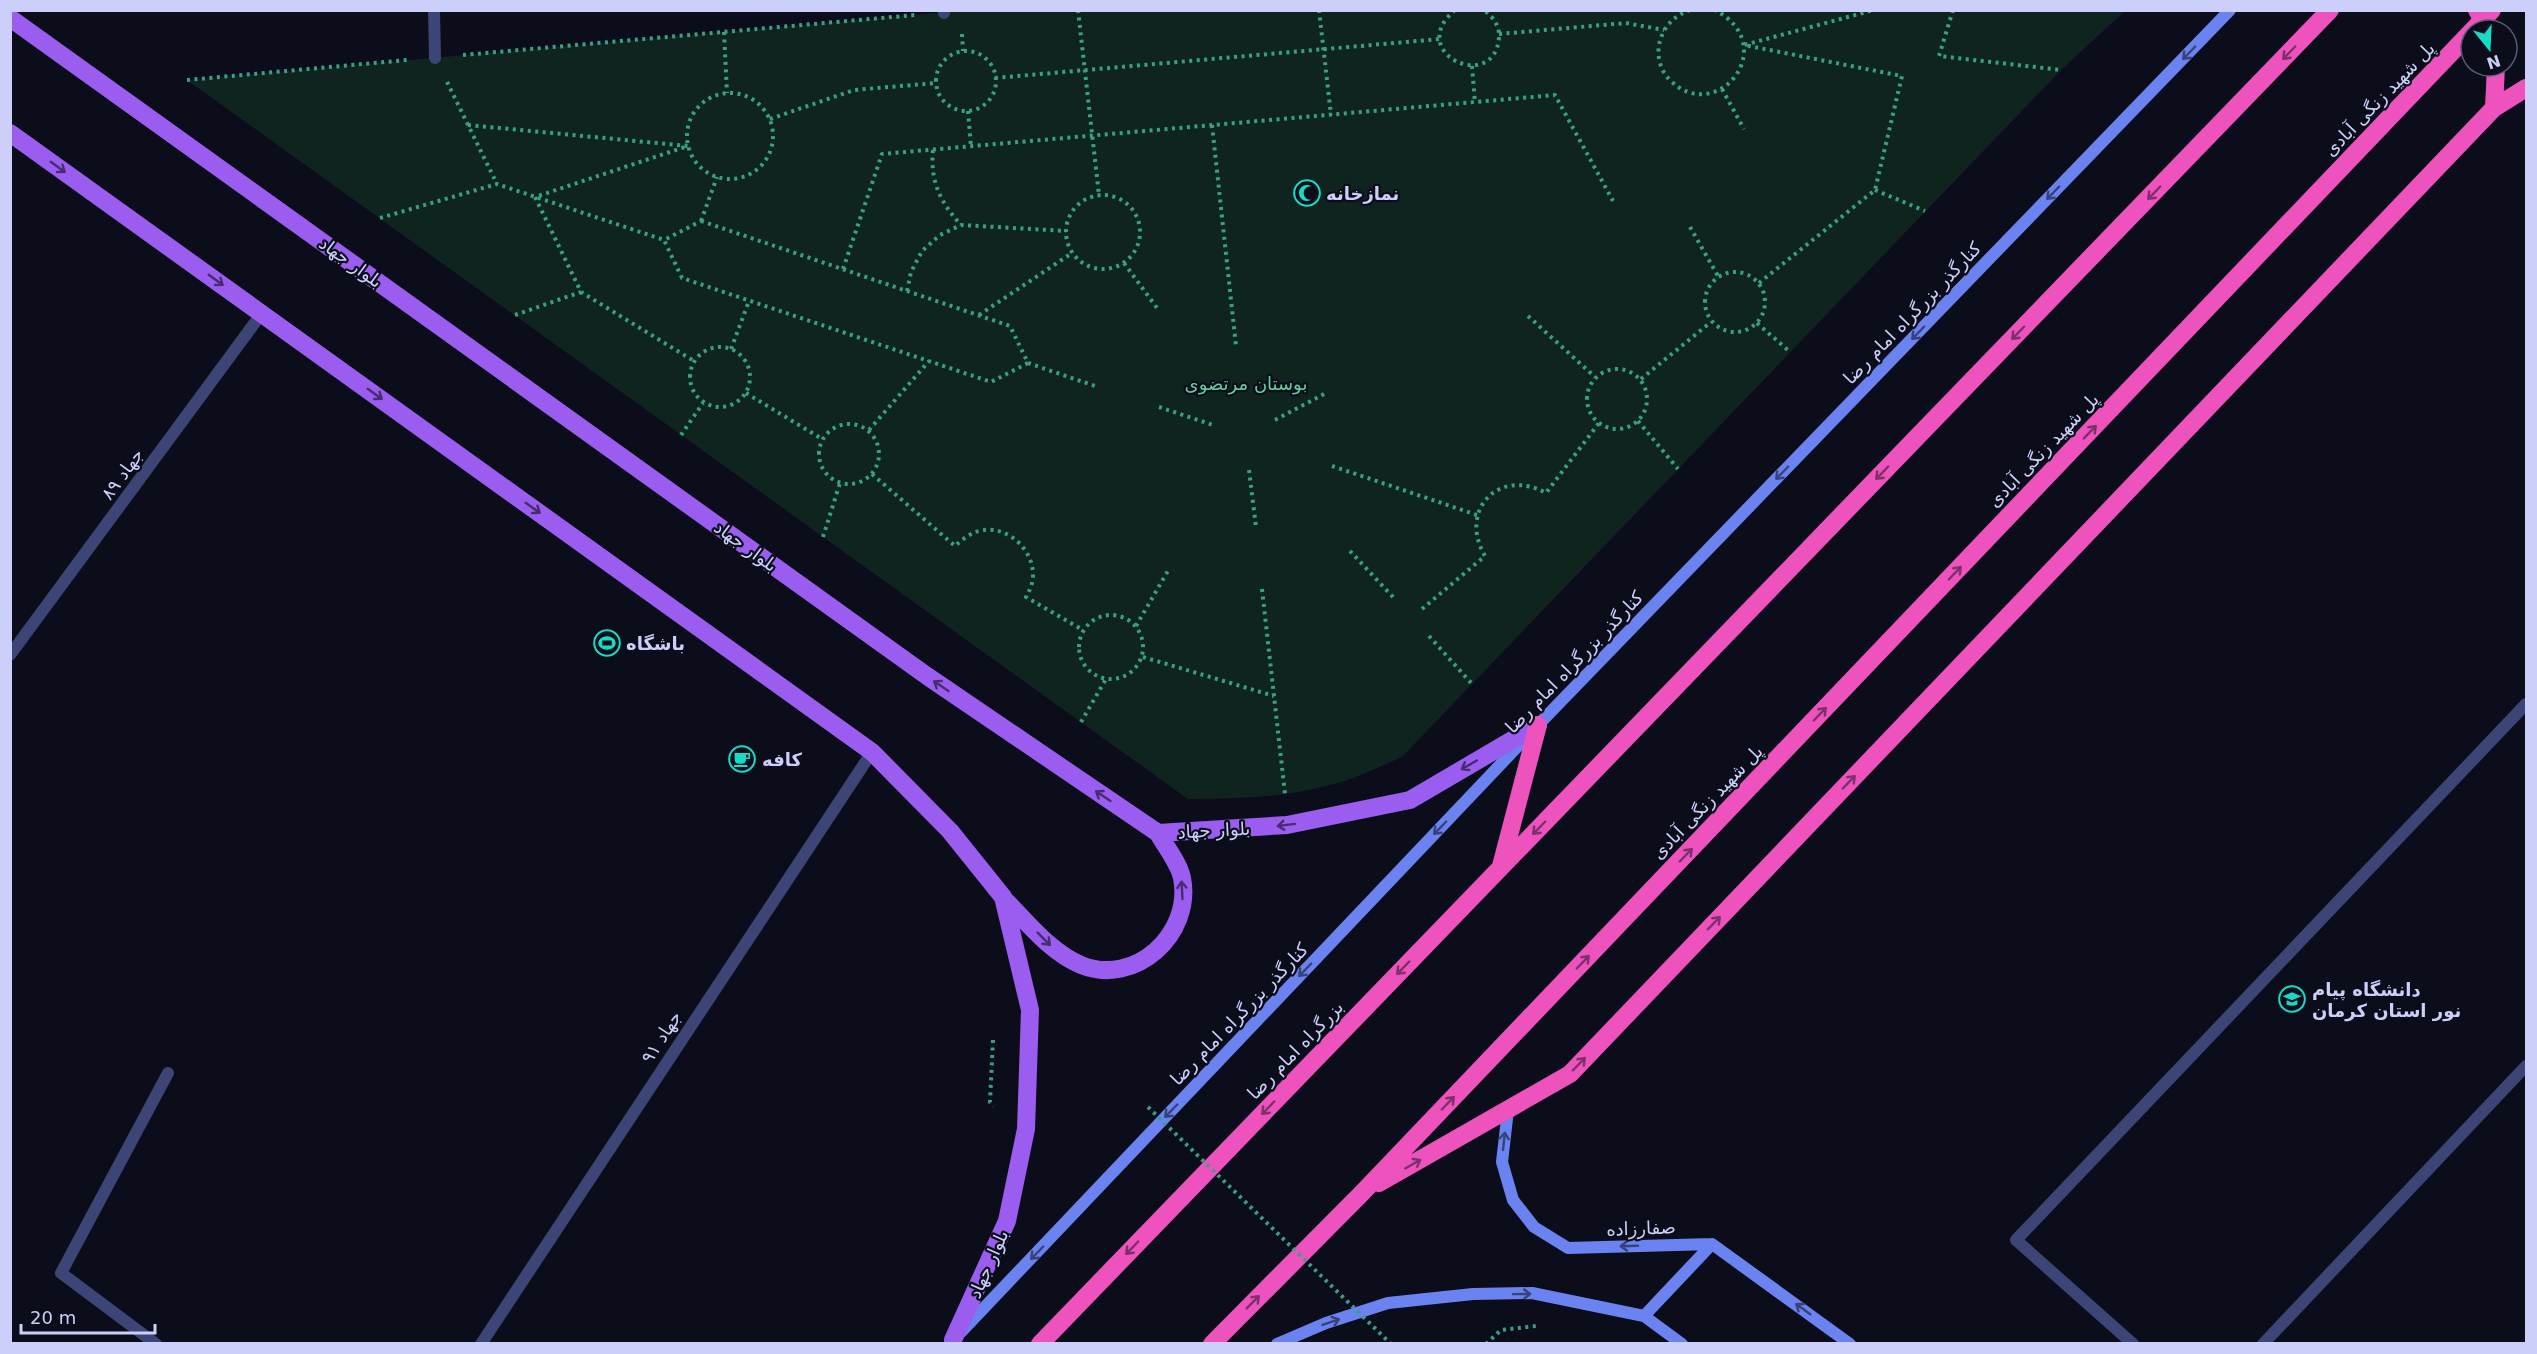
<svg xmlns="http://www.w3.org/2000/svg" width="2537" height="1354" font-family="'DejaVu Sans',Vazirmatn,sans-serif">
<rect width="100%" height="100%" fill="#0c0d1a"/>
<!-- green -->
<path fill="#10241f" d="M969,10l1156,1 -64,59 -659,687c-17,7 -35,16 -52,22 -54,18 -106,20 -162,20l-1001,-719z"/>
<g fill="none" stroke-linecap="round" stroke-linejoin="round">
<!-- path -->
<path stroke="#37a186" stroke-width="4" stroke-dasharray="3 4.5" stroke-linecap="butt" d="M1078,10l21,185
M1319,10l12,105
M1455,10c-51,43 39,84 44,28 1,-12 -6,-22 -16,-28
M1690,10c-15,5 -26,16 -30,31 -4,13 0,30 10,39 46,47 113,-34 45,-70
M1953,10l-14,46 122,14
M724,32l3,61
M962,34l1,17
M1499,34l127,-11 38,7
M936 81a30 30 0 1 1 60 0a30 30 0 1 1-60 0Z
M463,55l452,-40
M1472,66l3,37
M995,78l445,-39
M187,80l220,-20
M447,82l50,102
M1722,89l22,40
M687 136a43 43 0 1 1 86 0a43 43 0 1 1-86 0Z
M968,111l3,36
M770,119l84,-29 82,-7
M468,125l220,21 -153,51 46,95 113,69
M1212,125l24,221
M933,150c-3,31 7,52 28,75
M1875,190l50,21
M1066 232a37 37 0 1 1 74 0a37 37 0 1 1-74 0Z
M380,218l117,-34 167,56
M701,221l309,105 18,37 -37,19 -309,-104 -18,-38z
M701,221l16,-44
M1690,227l28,49
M1124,263l33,45
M843,269l39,-115 673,-59 58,106
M1705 302a30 30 0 1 1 60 0a30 30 0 1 1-60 0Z
M1759,283l116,-93 27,-114 -158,-31 130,-35
M907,291l4,-19 11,-21 18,-16 21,-10 105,6
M515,315l66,-23
M979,315l93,-62
M1528,316l67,61
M1757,323l33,29
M690 377a30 30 0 1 1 60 0a30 30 0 1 1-60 0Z
M731,349l18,-48
M1028,363l70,24
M1587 399a30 30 0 1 1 60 0a30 30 0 1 1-60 0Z
M1641,379l70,-57
M746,393l76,46
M1159,407l54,18
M1275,420l51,-27
M1638,421l40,48
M819 454a30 30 0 1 1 60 0a30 30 0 1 1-60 0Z
M869,430l60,-69
M681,435l22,-32
M1332,466l145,49
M1249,470l7,57
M872,474l83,72c7,-6 15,-13 24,-15 27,-7 54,17 54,44 0,8 -3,15 -7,22l57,33
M823,537l17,-54
M1350,551l43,46
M1262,589l23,205
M1422,609l63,-53c-27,-46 14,-89 61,-63l53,-70
M1079 647a32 32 0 1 1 64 0a32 32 0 1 1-64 0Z
M1136,626l33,-57
M1429,636l43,48
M1143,657l131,39
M1081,722l25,-43
M993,1040l-3,62 4,4
M1486,1344l15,-14 35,-4"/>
<!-- lane -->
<path stroke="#3c4575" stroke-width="12" d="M2133,1344l-117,-104 510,-536
M2263,1344l263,-278"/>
<!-- street -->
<path stroke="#3c4575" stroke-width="12" d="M434,10l1,48
M944,10v3
M10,655l252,-342
M156,1344l-95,-71 107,-200
M481,1344l391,-592"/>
<!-- secondary -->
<path stroke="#6b83f1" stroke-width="12" d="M1508,1110l-6,52 11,38 21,27 34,21 144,-4 138,100
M1644,1316l68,-72
M961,1332l577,-607 692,-715
M1277,1344l49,-21 62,-20 85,-9 59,-1 112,23 38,28"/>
<!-- primary -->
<path stroke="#9b5def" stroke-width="18" d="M10,18l917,658 231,157 129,-8 123,-25 128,-75
M10,133l862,619 78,79 53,66 27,113 -4,119 -19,92 -54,119
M1004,899c23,23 46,53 77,66 54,22 112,-31 101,-87 -3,-15 -17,-32 -24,-45"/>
<!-- highway -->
<path stroke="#ee52bc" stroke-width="18" d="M2477,10l11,20
M2494,108l32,-20
M1501,866l37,-141
M1379,1183l191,-109 924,-966 2,-42
M1040,1344l1290,-1334
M1212,1344l150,-151 1109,-1161"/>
<!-- path-bridge -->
<path stroke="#37a186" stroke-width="4" stroke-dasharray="3 4.5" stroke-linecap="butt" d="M1148,1107l243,237"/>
<!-- highway-bridge -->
<path stroke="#ee52bc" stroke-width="18" d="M2473,30l19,-20"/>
</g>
<!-- one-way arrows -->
<defs><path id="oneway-shaft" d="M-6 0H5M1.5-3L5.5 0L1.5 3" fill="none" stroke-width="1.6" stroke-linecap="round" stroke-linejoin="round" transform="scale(1.5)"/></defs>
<g stroke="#37427b">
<use href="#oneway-shaft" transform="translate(2189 53) rotate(134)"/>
<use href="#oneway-shaft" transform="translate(2053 193) rotate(134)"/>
<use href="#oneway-shaft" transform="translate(1918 333) rotate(134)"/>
<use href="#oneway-shaft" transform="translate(1782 473) rotate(134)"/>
<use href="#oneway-shaft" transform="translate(1440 828) rotate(134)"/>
<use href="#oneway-shaft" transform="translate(1305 970) rotate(134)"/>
<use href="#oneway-shaft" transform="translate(1171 1111) rotate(134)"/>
<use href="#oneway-shaft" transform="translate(1504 1141) rotate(-84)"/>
<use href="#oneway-shaft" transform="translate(1629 1246) rotate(178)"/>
<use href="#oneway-shaft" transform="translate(1037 1253) rotate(134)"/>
<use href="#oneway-shaft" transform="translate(1522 1294) rotate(-1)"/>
<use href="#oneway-shaft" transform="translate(1803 1309) rotate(-144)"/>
<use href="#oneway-shaft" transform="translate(1331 1322) rotate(-19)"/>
</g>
<g stroke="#7d306b">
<use href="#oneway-shaft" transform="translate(2289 53) rotate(134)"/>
<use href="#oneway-shaft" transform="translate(2154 193) rotate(134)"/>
<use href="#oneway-shaft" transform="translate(2018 333) rotate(134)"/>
<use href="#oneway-shaft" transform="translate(2090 432) rotate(-46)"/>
<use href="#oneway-shaft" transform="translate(1882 473) rotate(134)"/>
<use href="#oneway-shaft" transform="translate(1955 573) rotate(-46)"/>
<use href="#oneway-shaft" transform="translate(1820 714) rotate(-46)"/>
<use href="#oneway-shaft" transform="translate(1849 782) rotate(-46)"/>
<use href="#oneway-shaft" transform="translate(1539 828) rotate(134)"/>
<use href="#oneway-shaft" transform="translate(1686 855) rotate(-46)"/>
<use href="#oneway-shaft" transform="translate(1714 923) rotate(-46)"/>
<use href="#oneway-shaft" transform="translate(1583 962) rotate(-46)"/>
<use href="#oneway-shaft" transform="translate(1403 968) rotate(134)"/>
<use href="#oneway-shaft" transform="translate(1579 1064) rotate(-46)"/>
<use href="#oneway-shaft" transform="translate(1448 1103) rotate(-46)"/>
<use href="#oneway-shaft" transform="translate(1268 1108) rotate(134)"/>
<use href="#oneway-shaft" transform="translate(1413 1164) rotate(-30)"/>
<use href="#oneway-shaft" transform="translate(1132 1248) rotate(134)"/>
<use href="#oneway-shaft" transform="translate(1253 1302) rotate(-45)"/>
</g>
<g stroke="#452d6f">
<use href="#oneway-shaft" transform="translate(58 167) rotate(36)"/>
<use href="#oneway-shaft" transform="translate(216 280) rotate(36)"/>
<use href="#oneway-shaft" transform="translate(375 394) rotate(36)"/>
<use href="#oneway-shaft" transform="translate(533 508) rotate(36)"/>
<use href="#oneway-shaft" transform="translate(941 686) rotate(-146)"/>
<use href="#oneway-shaft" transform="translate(1469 765) rotate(150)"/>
<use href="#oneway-shaft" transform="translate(1103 796) rotate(-146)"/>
<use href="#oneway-shaft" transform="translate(1286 825) rotate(173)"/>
<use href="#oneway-shaft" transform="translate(1182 890) rotate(-93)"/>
<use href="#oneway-shaft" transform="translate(1044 939) rotate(45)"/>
</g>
<!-- icons -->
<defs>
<g id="mosque-ring" transform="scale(1.35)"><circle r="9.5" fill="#0c0d1a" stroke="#15dbc7" stroke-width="1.5"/><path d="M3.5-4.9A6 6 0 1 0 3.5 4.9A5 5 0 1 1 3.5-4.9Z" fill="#15dbc7"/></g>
<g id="stadium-ring" transform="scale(1.35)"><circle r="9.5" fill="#0c0d1a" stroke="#15dbc7" stroke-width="1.5"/><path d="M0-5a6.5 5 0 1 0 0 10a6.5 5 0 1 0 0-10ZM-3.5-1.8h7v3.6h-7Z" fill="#15dbc7"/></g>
<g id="cafe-ring" transform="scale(1.35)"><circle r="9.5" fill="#0c0d1a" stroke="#15dbc7" stroke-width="1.5"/><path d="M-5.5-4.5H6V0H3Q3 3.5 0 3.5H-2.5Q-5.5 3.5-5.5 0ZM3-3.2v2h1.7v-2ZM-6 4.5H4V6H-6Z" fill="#15dbc7"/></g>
<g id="university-ring" transform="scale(1.35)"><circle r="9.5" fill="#0c0d1a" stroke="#15dbc7" stroke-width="1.5"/><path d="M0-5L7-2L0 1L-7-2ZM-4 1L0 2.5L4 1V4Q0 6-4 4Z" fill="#15dbc7"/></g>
</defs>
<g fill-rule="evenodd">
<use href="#mosque-ring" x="1307" y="193"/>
<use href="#stadium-ring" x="607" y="643"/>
<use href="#cafe-ring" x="742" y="759"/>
<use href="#university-ring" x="2292" y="999"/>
</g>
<g text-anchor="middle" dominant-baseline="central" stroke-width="4.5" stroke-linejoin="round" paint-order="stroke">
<!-- street labels -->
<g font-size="18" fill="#cbcffa" stroke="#0c0d1a">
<text transform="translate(2379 99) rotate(-46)">پل شهید زنگی آبادی</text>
<text transform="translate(351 262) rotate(36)">بلوار جهاد</text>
<text transform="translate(1912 313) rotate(-46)">کنارگذر بزرگراه امام رضا</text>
<text transform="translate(2043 450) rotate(-46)">پل شهید زنگی آبادی</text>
<text transform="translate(122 474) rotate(-54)">جهاد ۸۹</text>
<text transform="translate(746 546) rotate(36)">بلوار جهاد</text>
<text transform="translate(1574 662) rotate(-46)">کنارگذر بزرگراه امام رضا</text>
<text transform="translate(1707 802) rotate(-46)">پل شهید زنگی آبادی</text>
<text transform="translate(1214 830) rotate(-3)">بلوار جهاد</text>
<text transform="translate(1239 1014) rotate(-46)">کنارگذر بزرگراه امام رضا</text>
<text transform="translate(661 1037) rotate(-57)">جهاد ۹۱</text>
<text transform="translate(1295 1050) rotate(-46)">بزرگراه امام رضا</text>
<text transform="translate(1641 1228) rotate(-2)">صفارزاده</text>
<text transform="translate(988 1264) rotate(-66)">بلوار جهاد</text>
</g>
<!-- poi labels -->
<g font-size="18" font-weight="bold" fill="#cbcffa" stroke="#0c0d1a" text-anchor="start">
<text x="1326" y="193">نمازخانه</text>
<text x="626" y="643">باشگاه</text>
<text x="762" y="759">کافه</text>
<text x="2312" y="989">دانشگاه پیام<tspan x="2312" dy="21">نور استان کرمان</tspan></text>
</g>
<!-- park labels -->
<g font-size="18" fill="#5fd19e" stroke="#0c0d1a">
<text x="1246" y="383">بوستان مرتضوی</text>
</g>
</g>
<!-- border -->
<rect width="2537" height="1354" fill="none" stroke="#cbcffa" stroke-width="24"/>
<!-- north arrow -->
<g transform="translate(2489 48) rotate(162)"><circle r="28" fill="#0c0d1a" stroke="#585b74" stroke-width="1.5"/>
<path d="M0-4.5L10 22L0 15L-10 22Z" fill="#15dbc7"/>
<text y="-9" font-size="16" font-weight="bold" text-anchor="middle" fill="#cbcffa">N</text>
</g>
<!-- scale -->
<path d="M21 1324v9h134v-9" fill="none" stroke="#cbcffa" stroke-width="3"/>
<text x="30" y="1324" font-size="18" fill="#cbcffa" stroke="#0c0d1a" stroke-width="4.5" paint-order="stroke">20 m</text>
</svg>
